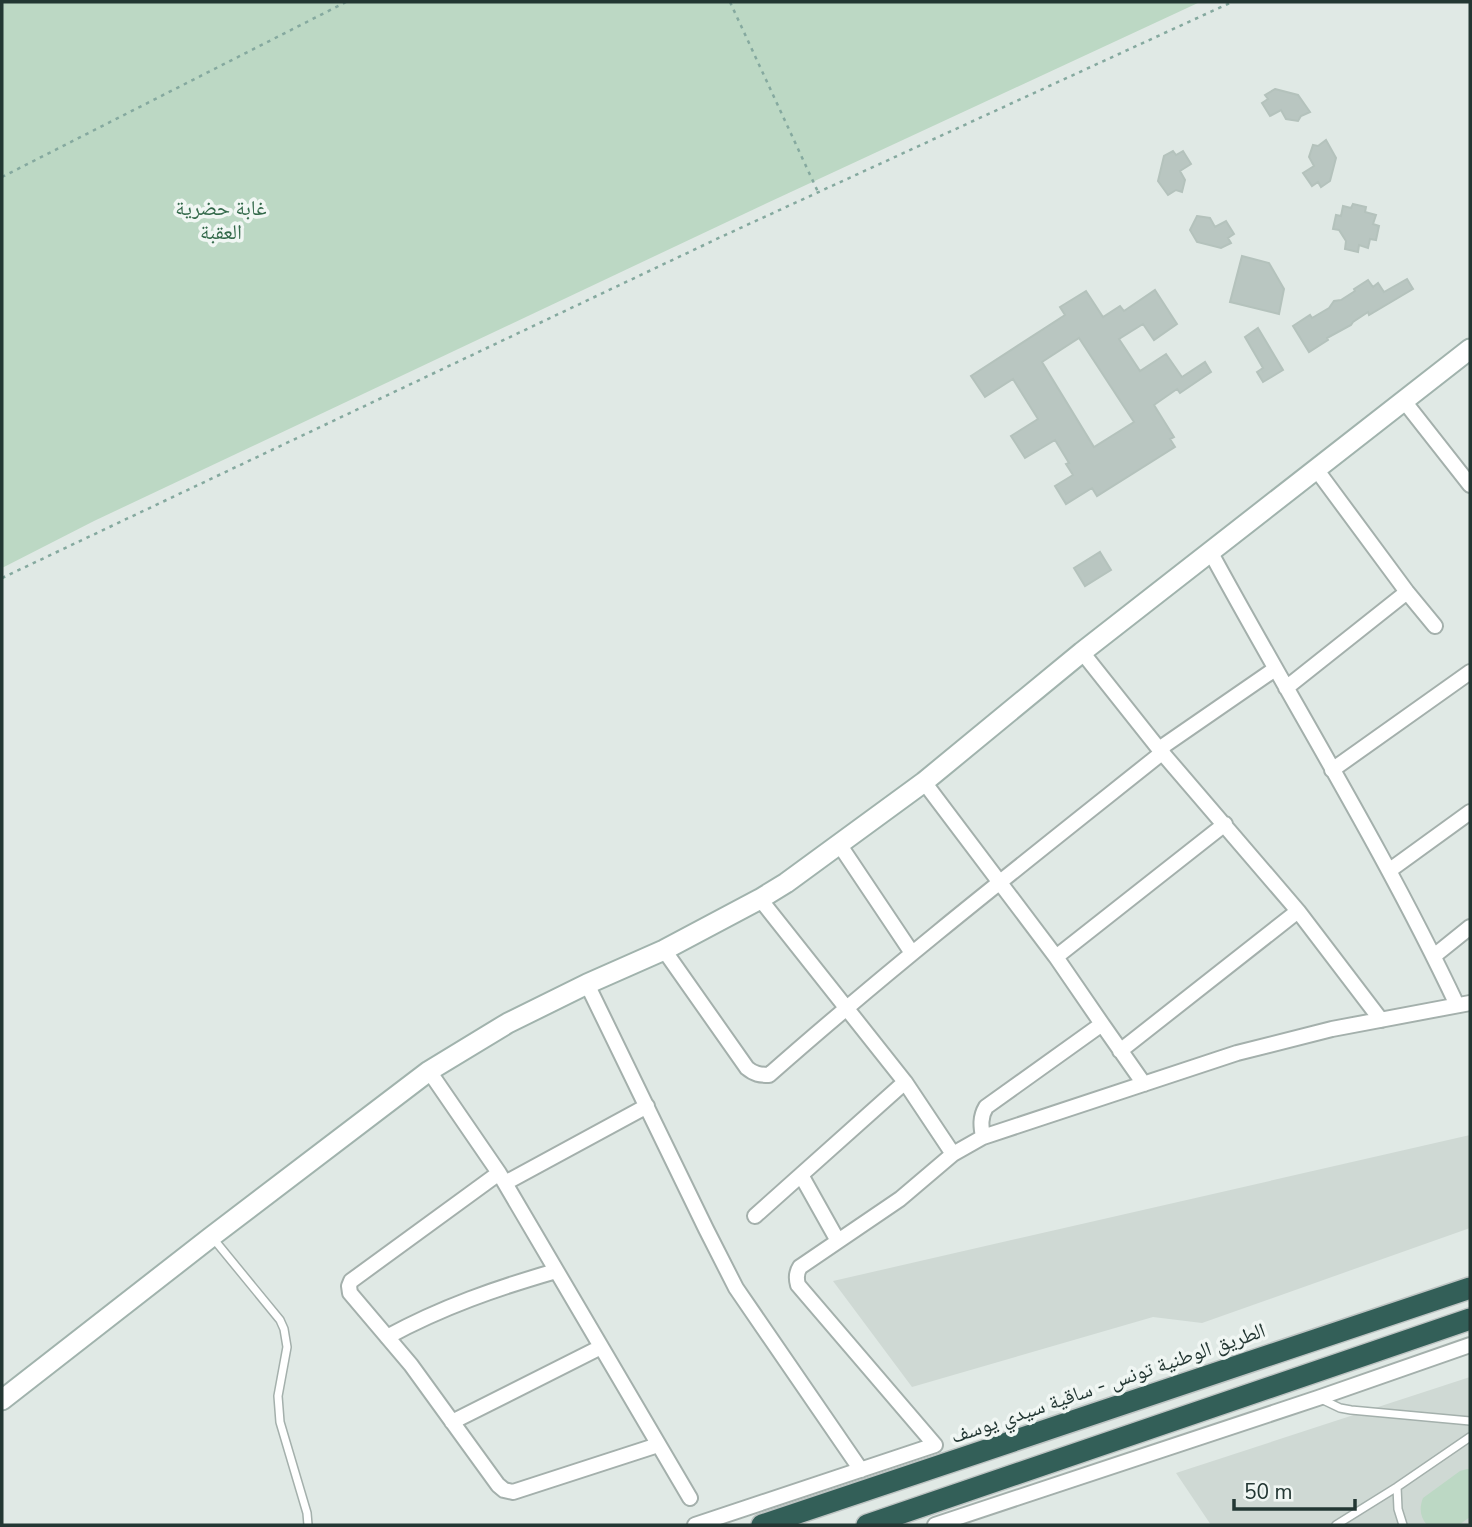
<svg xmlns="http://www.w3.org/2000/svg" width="1472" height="1527" font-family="'Nunito Sans','Noto Naskh Arabic',sans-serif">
<rect width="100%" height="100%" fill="#e0e9e5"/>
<!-- built -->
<path fill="#cfd9d4" d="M1470,1135v93l-268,95 -49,-6 -241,70 -79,-106z
M1470,1377v148h-259l-35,-52z"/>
<!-- green -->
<path fill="#bcd8c4" d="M2,2h1198l-435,202 -671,317 -92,47z
M1467,1469h3v48l-11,8h-32c-7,-8 -8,-17 -4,-27l37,-27z"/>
<!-- building -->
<path fill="#b9c6c1" stroke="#b4c2bc" stroke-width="2" fill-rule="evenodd" d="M1275,89l23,6 12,17 -9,4 -3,5 -12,-2 -5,-9 -11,6 -8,-13 6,-4 -3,-4z
M1326,140l10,18 -6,23 -9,6 -3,-5 -6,4 -9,-13 11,-7 -5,-9 4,-12 5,1z
M1173,151l3,4 7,-4 8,13 -11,7 5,9 -3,12 -6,-2 -8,5 -10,-14 6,-25z
M1353,204l13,3 -1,5 11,3 -3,9 6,2 -3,14 -6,-1 -2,9 -9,-3 -1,7 -13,-3 1,-8 -7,-11 -6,-1 3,-14 5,1 2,-10 8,2z
M1197,216l13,2 5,9 11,-6 8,13 -6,4 3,5 -10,5 -24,-6 -7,-12z
M1242,256l27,7 15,26 -5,25 -49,-12z
M1407,279l6,10 -44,26 -1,-3 -15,10 -2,3 -24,13 1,2 -19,12 -16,-26 17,-11 2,3 17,-10 5,-7 7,-1 14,-9 -1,-2 14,-9 5,7 5,-4 6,9z
M1155,290l22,34 -23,16 -11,-16 -24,15 21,32 26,-17 16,23 23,-15 6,10 -31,21 -3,-4 -23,16 20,32 -4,2 5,8 -78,49 -5,-8 -26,16 -11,-18 18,-11 -7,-11 3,-1 -14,-23 -30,18 -14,-22 27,-17 -25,-40 -28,18 -14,-21 94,-61 -5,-8 26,-16 17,26 17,-11 4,5zM1079,338l55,84 -40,25 -52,-85z
M1258,328l25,42 -20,12 -6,-10 6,-4 -18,-31z
M1100,552l11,18 -26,16 -11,-18z"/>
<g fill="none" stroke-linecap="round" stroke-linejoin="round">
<!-- lane casing -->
<g stroke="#a4b0ac" stroke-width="10">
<path id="lane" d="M212,1237l68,83 4,9 3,18 -9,49 2,26 27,91 1,12
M1319,1398l21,10 11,2 119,11
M1397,1487l1,22 5,16
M1336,1525l61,-38 73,-50"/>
</g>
<!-- street casing -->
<g stroke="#a4b0ac" stroke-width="18">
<path id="street" d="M1404,401l66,84
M1316,469l91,123 28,34
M1211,553c82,151 173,297 246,452
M1082,652l77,97 139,162 83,109
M1286,688l121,-96
M1159,749l116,-80
M1332,770l138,-98
M924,782l132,175 46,67
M839,844l73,109
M1390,870l80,-58
M760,899l145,183 48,72
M664,950l83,118c7,6 13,7 22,7 127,-112 261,-217 394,-323
M1434,956l36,-29
M1056,957l169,-133
M587,984l119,245 30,59 125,182
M1120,1051l178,-140
M429,1071l70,102 191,325
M983,1137c-2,-11 -3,-20 3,-30l116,-83 42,60
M499,1173l-148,108 -2,5 1,7 61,72 87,120 6,5 9,2 145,-47
M801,1175l37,66
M505,1183l142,-77
M755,1216l150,-134
M387,1337c55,-30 110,-49 169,-66
M452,1422l149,-75
M695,1525l240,-80 -137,-160c-2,-7 -2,-12 2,-18l100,-68 53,-45 30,-17 254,-84 95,-24 138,-26
M935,1525l383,-127 152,-53"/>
</g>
<!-- secondary casing -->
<g stroke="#a1b3ad" stroke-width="23">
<path id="secondary" d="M2,1400l209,-163 218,-166 79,-48 79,-39 77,-34 96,-51 26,-16 138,-101 158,-130 388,-303"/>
</g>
<!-- highway casing -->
<g stroke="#bdc3c2" stroke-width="24">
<path id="highway" d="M762,1525l708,-237
M867,1525l603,-206"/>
</g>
<!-- path -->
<path stroke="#85a99f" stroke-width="2.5" stroke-dasharray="3.5 5" stroke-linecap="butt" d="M730,2l88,190
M2,177l344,-175
M2,578l721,-342 509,-234"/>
<!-- lane -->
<use href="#lane" stroke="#fff" stroke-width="7"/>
<!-- street -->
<use href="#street" stroke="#fff" stroke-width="14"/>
<!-- secondary -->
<use href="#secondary" stroke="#fff" stroke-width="19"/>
<!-- highway -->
<use href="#highway" stroke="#335f58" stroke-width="21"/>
</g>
<g text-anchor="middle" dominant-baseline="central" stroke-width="7" stroke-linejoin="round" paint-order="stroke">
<!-- park labels -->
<g font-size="21" fill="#33694a" stroke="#f0f6f3">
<text x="221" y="208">غابة حضرية<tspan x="221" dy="24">العقبة</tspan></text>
</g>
<!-- street labels -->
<g font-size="21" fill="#233733" stroke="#f0f6f3">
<text transform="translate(1108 1383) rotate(-19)">الطريق الوطنية تونس - ساقية سيدي يوسف</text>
</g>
</g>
<!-- border -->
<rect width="1472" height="1527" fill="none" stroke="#233733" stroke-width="7"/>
<!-- scale -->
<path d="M1234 1499v10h121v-10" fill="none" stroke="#233733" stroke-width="3.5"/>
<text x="1244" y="1499" font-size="21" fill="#233733" stroke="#f0f6f3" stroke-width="5" paint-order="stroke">50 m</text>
</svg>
